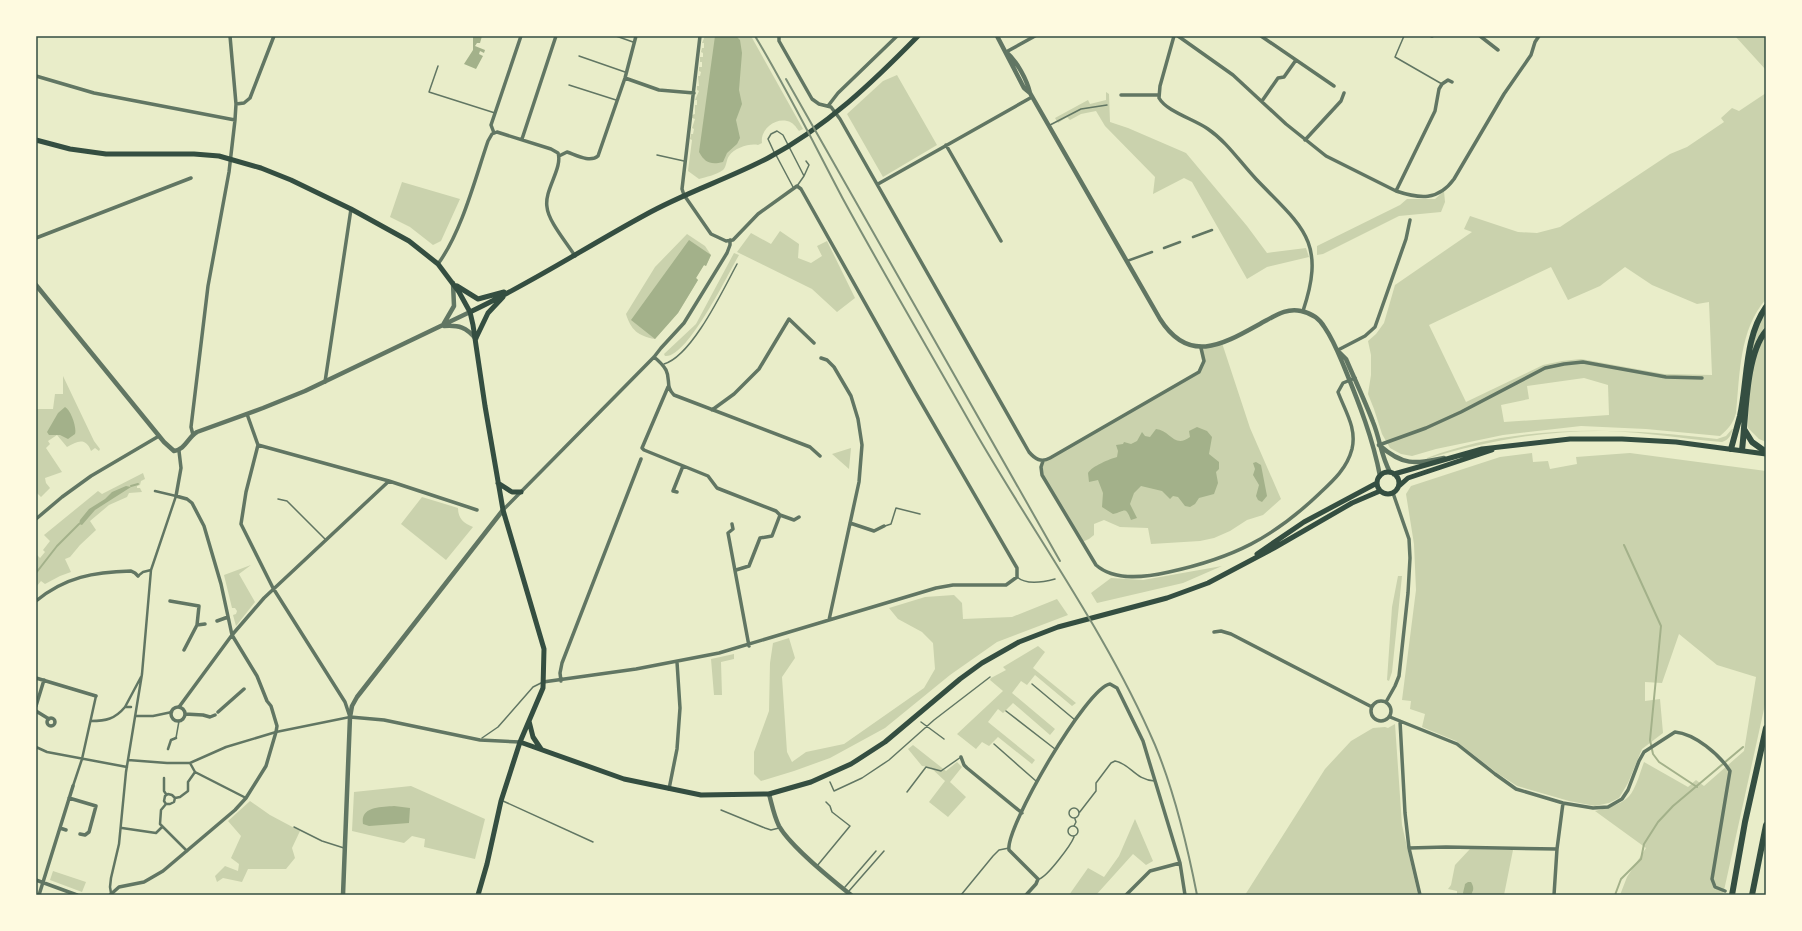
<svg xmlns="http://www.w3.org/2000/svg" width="1802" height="931" font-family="Spectral,serif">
<rect width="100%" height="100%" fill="#e9edc9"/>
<!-- green -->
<path fill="#cad2ad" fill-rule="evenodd" d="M705,36h46l52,93 -4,2c-3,-4 -6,-9 -12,-10 -13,-3 -27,9 -25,22l-4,2c-8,-2 -24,3 -29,11 -3,4 -2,10 -6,14 -7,5 -17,7 -24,9l-11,-8 4,-31 -2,-1 1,-5h2l1,-5 -2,-1 3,-9 -3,-1v-3l3,-1v-9h2v-5h-2l4,-9 -2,-1v-4h2l-1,-10h2l1,-4 -2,-1v-4h3v-5h-2v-5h3v-4l-2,-1 1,-4h2v-5h-2z
M1735,36h31v34z
M897,75l40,70 -54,32 -36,-63 36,-33z
M1106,92l3,2 1,28 18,6 58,25 61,73 20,27 39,-5 3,9 -42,10 -20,12 -55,-97 -8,-4 -31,16 2,-17 -50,-51 -9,-15 -15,3 -11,6 -3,-3 -9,6 -3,-5 33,-18 2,4 16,-4z
M1766,93v206c-27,31 -26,75 -30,114 -3,11 -8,16 -16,23l-74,-7 -65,-3 -78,9 -67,14 -24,7 -11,-2 -11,-6 -8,-14 -8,-25 -6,-15 3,-19v-20l-3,-14 8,-7 8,-11 11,-38 77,-53 -8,-3 6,-13 48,16 19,1 23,-6 110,-73 17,-7 37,-25 -3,-4 11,-10 7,3zM1551,267l17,33 32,-14 25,-19 27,18 45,19 12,-2 3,73 -48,-1 -83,-15 -19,2 -19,4 -77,37 -37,-77zM1584,378l24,7 1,30 -105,7 -3,-17 28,-6 -2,-13z
M402,182l58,17 -19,42 -8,4 -23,-18 -20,-10z
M1444,191l1,11 -4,10 -42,4 -76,38 -6,1v-9l83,-41 7,-6h28z
M780,231l19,13 -1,14 13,5 11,-7 -5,-10 10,-5 28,57 -18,14 -25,-23 -75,-37 14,-19 20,11z
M687,234l18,12 6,9 -5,11 -2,-1 -8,13 2,2 -20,33 -23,26c-17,-3 -24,-9 -29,-25l29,-47z
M734,253l5,2c-11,19 -52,104 -74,101l-1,-2 32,-30z
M1766,311v16l-9,12 -3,10 -2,-1 7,-25z
M1766,335v107l-7,-3 -11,-11c1,-31 1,-66 18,-93z
M1222,343l28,85 31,71 -18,16 -16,5 -17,11 -16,7 -14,3 -49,3 -3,-16 -28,-1 -16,-7 -10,4v11l-5,4 -7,3 -38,-64 -3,-11 2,-6 156,-89 4,-7 -2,-17z
M63,376l31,65 6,8 -1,2 -4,-3 -4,3c-5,-14 -14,-10 -24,-4l-10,-12 -9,6 2,3 -4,4 16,24 -17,6 1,5 4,5 -9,9 -5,-5 1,-83h16l2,-15h8z
M1732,429h1c-2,6 -4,11 -11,13 -38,-3 -76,-10 -115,-11 -61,-1 -122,10 -180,28v-1c93,-35 193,-30 290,-19l9,-3z
M851,448l-2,21 -17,-15z
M1532,453l1,9 15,-1 2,8 27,-5 -1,-7 54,-4 136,18v229l-43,195h-103l7,-18 19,-29 -51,-37c38,-9 37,-15 49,-49l44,25 8,-7 8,6 40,-35 12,-74 -39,-12 -38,-31 -17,49 -17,-1v19l15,-2 3,34 -21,16 -14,34 -9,15 -10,5 -14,3 -26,-5 -52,-15 -20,-13 -41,-32 -34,-14 3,-13 -15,-5 1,-8 -9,-1 14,-110 -2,-46 -8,-50 5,-8 89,-29z
M143,473l2,6 -4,2 -1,4 -3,1v2h3l2,4 -13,1 -2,4 -18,8 -19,16 6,9 -16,15 -10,12 -5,2 6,13 -11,4 -15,8 -4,-3 -5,6v-33l4,4 5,-6 -2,-2 7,-9 -6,-6 54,-44 4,3z
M422,497l36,11c0,11 6,15 15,19l-27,33 -45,-36z
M251,565l-12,9 16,28 -19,24 -3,-11 3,-1 1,-3 -2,-3h-3l-8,-33z
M1222,566l-39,17 -86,20 -6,-10 20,-15 32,2z
M1398,576h4l-10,96 -3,9 -2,-1 5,-73z
M954,595l8,8 1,16 49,-2 45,-18 11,16 -71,27 -47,33 -65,53 -55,30 -36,13 -33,10 -7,-7v-22l15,-41 1,-48 3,-20 16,-5 6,20 -13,19 5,75 5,10 14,-10 38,-8 80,-56 11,-19 -2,-26 -11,-11 -24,-13 -9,-11 36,-11z
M1038,646l7,6 -12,16 43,35 -4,3 -37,-31 -8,10 -6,-4 -9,12 43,36 -5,6 -37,-32 -10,10 -5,-4 -10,13 47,38 -3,4 -34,-27 -9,9 -7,-4 -6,7 -19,-15 46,-43 -13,-11 1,-2 15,-8 -3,-3z
M734,654v5l-13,3 1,33h-8l-3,-36z
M1395,724l7,101 16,70h-173l80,-126 26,-28 22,-13 12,-1 3,1z
M913,745l33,26 11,-9 5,5 -12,15 16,15 -18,20 -19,-15 16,-21 -15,-14 -8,-1 -14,-17z
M411,786l74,33 -10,40 -51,-12 1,-8 -13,-3 -8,7 -52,-12 2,-39z
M250,801l20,14 30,16 -8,17 3,10 -9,11h-38l-6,13 -19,-4 -6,4 -2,-6 10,-10 13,5 1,-7 -8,-6 10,-22 -13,-15z
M1135,819l18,42 -7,4 -13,-11 -37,41h-27l19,-27 16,9 15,-21z
M1470,849l43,1 -9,45h-33l2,-4 -8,-7 -1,11h-7v-4l-9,-2 3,-4 4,-20z
M53,871l33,11 -4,10 -32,-12z"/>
<!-- water -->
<path fill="#a3b18a" d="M473,36h9l-2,7h-3l-2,3 10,4 -1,3 -4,-2 -1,3 4,2 -7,13 -12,-5 9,-14z
M715,36h21l4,4 2,13 -3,37 3,14 -6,16 4,18 -3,6 -10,9 -4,9c-12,3 -18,1 -24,-10z
M689,240l22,15 -5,11 -2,-1 -8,13 2,2 -20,33 -23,26 -24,-19z
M65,407c6,3 12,21 10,27l-7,5 -8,-4h-11l-2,-3 11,-19z
M1197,427l10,4 5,6 -3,17 10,8v7l-3,3 2,11 -4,11 -15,4 -4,6 -5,3 -5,-1 -7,-9 -5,-1 -3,3 -8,-8 -21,-5 -7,7 -4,11 7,14 -6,2c-6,-15 -6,-8 -18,-6l-11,-7 1,-14 -5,-13 -9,2 -1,-9c4,-7 22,-14 29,-16l1,-6 -2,-6 7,-1 1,-2 7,2 6,-3 5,-9 3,4 5,1 6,-8c14,1 18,20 34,8l-1,-6z
M1256,462l5,3 6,31 -5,6 -4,-2 -2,-4 3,-11 -6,-10 2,-6 -2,-6z
M126,486l5,1 -36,23 -13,15 -3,-1 1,-4 9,-11 16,-10 7,-7z
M394,806l16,2 -1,15 -40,3 -6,-2c-3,-18 19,-17 31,-18z
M1468,882h3c3,5 3,8 0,13h-7l-1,-2 2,-9z"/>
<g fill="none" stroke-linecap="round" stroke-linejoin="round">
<!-- stream -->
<path stroke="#a3b18a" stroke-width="2" d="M131,486l7,-2
M1624,545l37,81 -11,114 3,14 6,8 38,25
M36,573l21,-27 22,-22
M1615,895l6,-16 20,-20 3,-15 14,-22 15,-16 70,-59"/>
<!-- service -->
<path stroke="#617663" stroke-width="1.5" d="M616,36l17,6
M1404,36l-9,21 47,27
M1429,36l3,1 2,-1
M579,56l46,16
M438,66l-9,26 66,21
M569,85l47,15
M1050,125l31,-16 26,-4
M774,152l-6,-13 3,-5 6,-3 6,4 21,41
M657,155l27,6
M776,155l17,32
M797,186l7,-10 5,-11 -3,-4
M664,364c28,-8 59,-74 73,-100
M278,499l9,2 39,39
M885,526l6,-2 5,-16 24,6
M1017,577c9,8 27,5 38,2
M1032,684l43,36
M1006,711l49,38
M921,722l23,17
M176,738l3,-17
M482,738l16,-11 35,-40 8,-4
M994,744l42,37
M830,782l4,9 28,-13 27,-18 45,-40 56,-43
M907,792l19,-25 15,4 20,-14
M503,801l90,41
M1069 813a5 5 0 1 1 10 0a5 5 0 1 1-10 0Z
M721,810l44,18 6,2 8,-2
M1079,813l17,-22v-8l15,-20 4,-2c16,3 20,19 40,20
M1068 831a5 5 0 1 1 10 0a5 5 0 1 1-10 0Z
M1074,826l2,-4 -1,-3
M294,827l28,14 22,7
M817,866l33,-40 -18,-14 -2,-6 -4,-4
M1039,879c8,-2 32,-34 35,-42
M845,887l31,-36
M849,891l35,-40
M961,895l32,-39 6,-6 10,-2"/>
<!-- pedestrian -->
<path stroke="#617663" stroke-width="2.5" d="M1193,237l19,-7
M1164,248l16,-6
M1127,261l25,-9
M138,576l5,-4 8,-2
M131,707h-6l16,-30
M136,716h17l19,-4
M91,721c15,0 24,-2 34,-14
M36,747l11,5 80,15
M168,749l3,-9 5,-2
M128,760l39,3h23l36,-16 50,-15 74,-15
M190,763l5,9 51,26
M164,778v13l2,3
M73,786l9,-27 14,-63
M175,798l5,-1 8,-6v-9l7,-10
M166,804l-2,-3 1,-5 3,-2 4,1 3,3 -1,4 -4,2h-4l-5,6 -1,14 27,27
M122,828l34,5 6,-6
M111,893l-1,-6 1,-9 8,-34 7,-72 16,-98 9,-104 25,-74 -21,-5"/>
<!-- minor -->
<path stroke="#617663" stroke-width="3.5" d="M779,36v5l33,58 7,5 12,3 9,12 189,333c6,7 12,11 21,6l149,-86 5,-11 -3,-13
M1174,36l-14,50 -1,12c8,14 35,21 49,31 19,13 32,33 48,50 45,47 71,61 47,132
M1178,36l55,39 53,49 40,32 70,35c24,8 42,10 58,-12l50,-85 27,-39 4,-13 4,-6
M1261,36l73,50
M1480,36l18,14
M1006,52l29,-16
M36,76l58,17 141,27
M625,78l34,12 35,3
M1121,95h38
M1262,101l16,-23 6,-1 12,-17
M236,104l8,-1 6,-5 24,-62
M828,106l10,-13 59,-57
M494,133l-3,-8 30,-89
M522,139l34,-103
M1305,140l36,-39 3,-8
M946,145l55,96
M559,156l8,-4c9,3 23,11 31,4l27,-78 11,-42
M878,184l154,-87
M1396,191l39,-80 4,-22 3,-5 6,-4 4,2
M36,238l155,-60
M438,264c24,-33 37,-85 50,-123l4,-7 5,-2 54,17 7,4c5,15 -14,37 -11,54 1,14 20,36 28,49
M1338,350l27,-14 10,-9 31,-88 4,-19
M654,357c5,4 9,8 12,13 5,10 -1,16 8,25l136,52 10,9
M821,358l6,2 7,7 17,29 7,23 4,26 -3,37 -30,138
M325,382l26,-173
M668,387l-26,61 2,2 64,26 9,12 59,23 4,4 14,5 5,-3
M712,410l22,-16 25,-25 30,-50 25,24
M247,414l11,31 -12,47 -5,32 32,64 72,114 5,15 34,3 96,20 40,2
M193,435l-2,-8 17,-141 21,-114 6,-52 1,-16 -6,-68
M258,445l131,36 88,29
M1379,445l47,-17 35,-16 84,-44 19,-4 19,-2 83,15 36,1
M1043,461l-2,6 1,8 54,90c19,17 51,12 73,7 64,-14 104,-34 151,-79 14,-13 27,-25 32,-44 5,-21 -7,-38 -14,-57l5,-9 12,-5
M677,492l-4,-1 10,-25
M503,510l151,-153 7,-9 23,-25 43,-70 3,-8v-5
M36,519l26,-22 29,-21 68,-40
M850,523l24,8 10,-5
M732,524l1,5 -5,4 21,113
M736,570l13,-4 11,-28 12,-2 8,-21
M36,601c29,-24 58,-29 95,-30l4,2 3,3
M170,601l29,5 -2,19
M217,621l11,-4
M1214,632l7,-1 10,3 141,73
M184,650l13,-25 8,-1
M36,678l60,18
M561,681l-1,-8 2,-10 79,-204
M543,682l93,-13 83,-16 217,-65 17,-3h53l11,-8v-9l-102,-176 -114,-203 -4,-3 -39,28 -25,26 -7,1 -15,-7 -27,-39 -2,-6 18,-153
M1371 711a10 10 0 1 1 20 0a10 10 0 1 1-20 0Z
M1386,702l9,-16 4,-10 9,-83 2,-35 -1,-19 -16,-46
M36,706l8,-26
M179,707l53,-72 32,-37 125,-117
M171 714a7 7 0 1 1 14 0a7 7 0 1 1-14 0Z
M36,711l13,8
M218,712l26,-23
M185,714l18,1 7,2 5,-2
M1390,717l67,27 38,30 21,15 47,14 30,5 15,-1 14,-8 6,-9 11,-29 5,-9 31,-20c20,2 44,22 55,39l-18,108 3,8 10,4
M47 722a4 4 0 1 1 8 0a4 4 0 1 1-8 0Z
M1400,721l5,92 4,35 11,47
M961,757l3,8 3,3 55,45
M669,789l8,-40 3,-41 -3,-46
M69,798l27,8 -7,26 -4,3 -5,-1
M60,828l6,2
M1409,848l37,-1 111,2
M36,880l41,15
M39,895l34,-109
M110,895l9,-8 25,-5 19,-11 72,-61 11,-12 20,-32 10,-34 1,-6 -6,-20 -4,-5 -10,-25 -25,-41 -11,-51 -17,-58 -12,-23 -5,-4 -11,-3 5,-28 -2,-17
M1026,895l10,-11 2,-5 -29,-29c-4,-22 78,-163 101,-166l7,4 3,6 23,47 6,20 31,102 5,32
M1126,895l24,-24 30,-8
M1554,895l3,-46 6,-46"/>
<!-- tertiary -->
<path stroke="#617663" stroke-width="4.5" d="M997,36l27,52 6,5
M1006,52c11,9 21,28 24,41l130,226c31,49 68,22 107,1 11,-6 21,-12 34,-9 10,2 19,8 24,17 9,13 14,27 20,41 14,34 28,70 35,107
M36,285l128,157 10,9c11,-1 14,-14 23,-19l66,-24 42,-17 165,-79
M443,325l11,-19 -1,-23
M444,326c15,-1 22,1 32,13
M1340,353l6,6c9,21 19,42 27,63 7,17 8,34 17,50
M1379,445c24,21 35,19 65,13
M769,794c3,11 5,22 10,32 12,21 52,53 72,69
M343,895l7,-178 2,-11 5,-9 146,-187"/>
<!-- secondary -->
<path stroke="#344e41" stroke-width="5" d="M36,140l34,9 36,5h88l25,2 42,12 30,12 60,29 58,32 29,23 21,28 11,20 3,13 12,81 18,104 41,139 -1,39 -23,54 -19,59 -14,63 -9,31
M457,286l21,13 26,-7
M470,312c60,-28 116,-65 175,-97 39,-22 83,-36 123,-57 58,-31 105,-76 150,-122
M476,338l12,-25 15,-16
M1377 483a11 11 0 1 1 22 0a11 11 0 1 1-22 0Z
M1394,474l88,-25 88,-10h52l54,3 90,12
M498,483l14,9h9
M1399,486l9,-8 84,-28
M1257,554l47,-32 73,-39
M529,721l4,16 8,12
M520,742l104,37 77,16 68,-1 42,-12 40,-18 34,-22 75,-63 22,-16 37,-21 39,-15 109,-29 41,-15 66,-35 78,-45 28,-12"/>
<!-- motorway -->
<path stroke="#344e41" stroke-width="6" d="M1744,429l8,13 14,10
M1731,449c3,-11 6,-22 9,-33 8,-36 4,-78 26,-109
M1742,450c4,-31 3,-95 24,-119
M1732,895l13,-73 21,-94
M1752,895l14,-70"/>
<!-- rail -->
<path stroke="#7c8e77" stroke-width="2" d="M755,36c32,53 59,108 88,163 42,77 87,153 130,229 60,105 134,205 182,317 20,48 32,99 42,150
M786,79l274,482"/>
</g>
<!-- border -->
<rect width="1802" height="931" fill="none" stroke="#fefae0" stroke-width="74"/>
<rect x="37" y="37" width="1728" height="857" fill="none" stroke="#344e41" stroke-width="1.5"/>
</svg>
